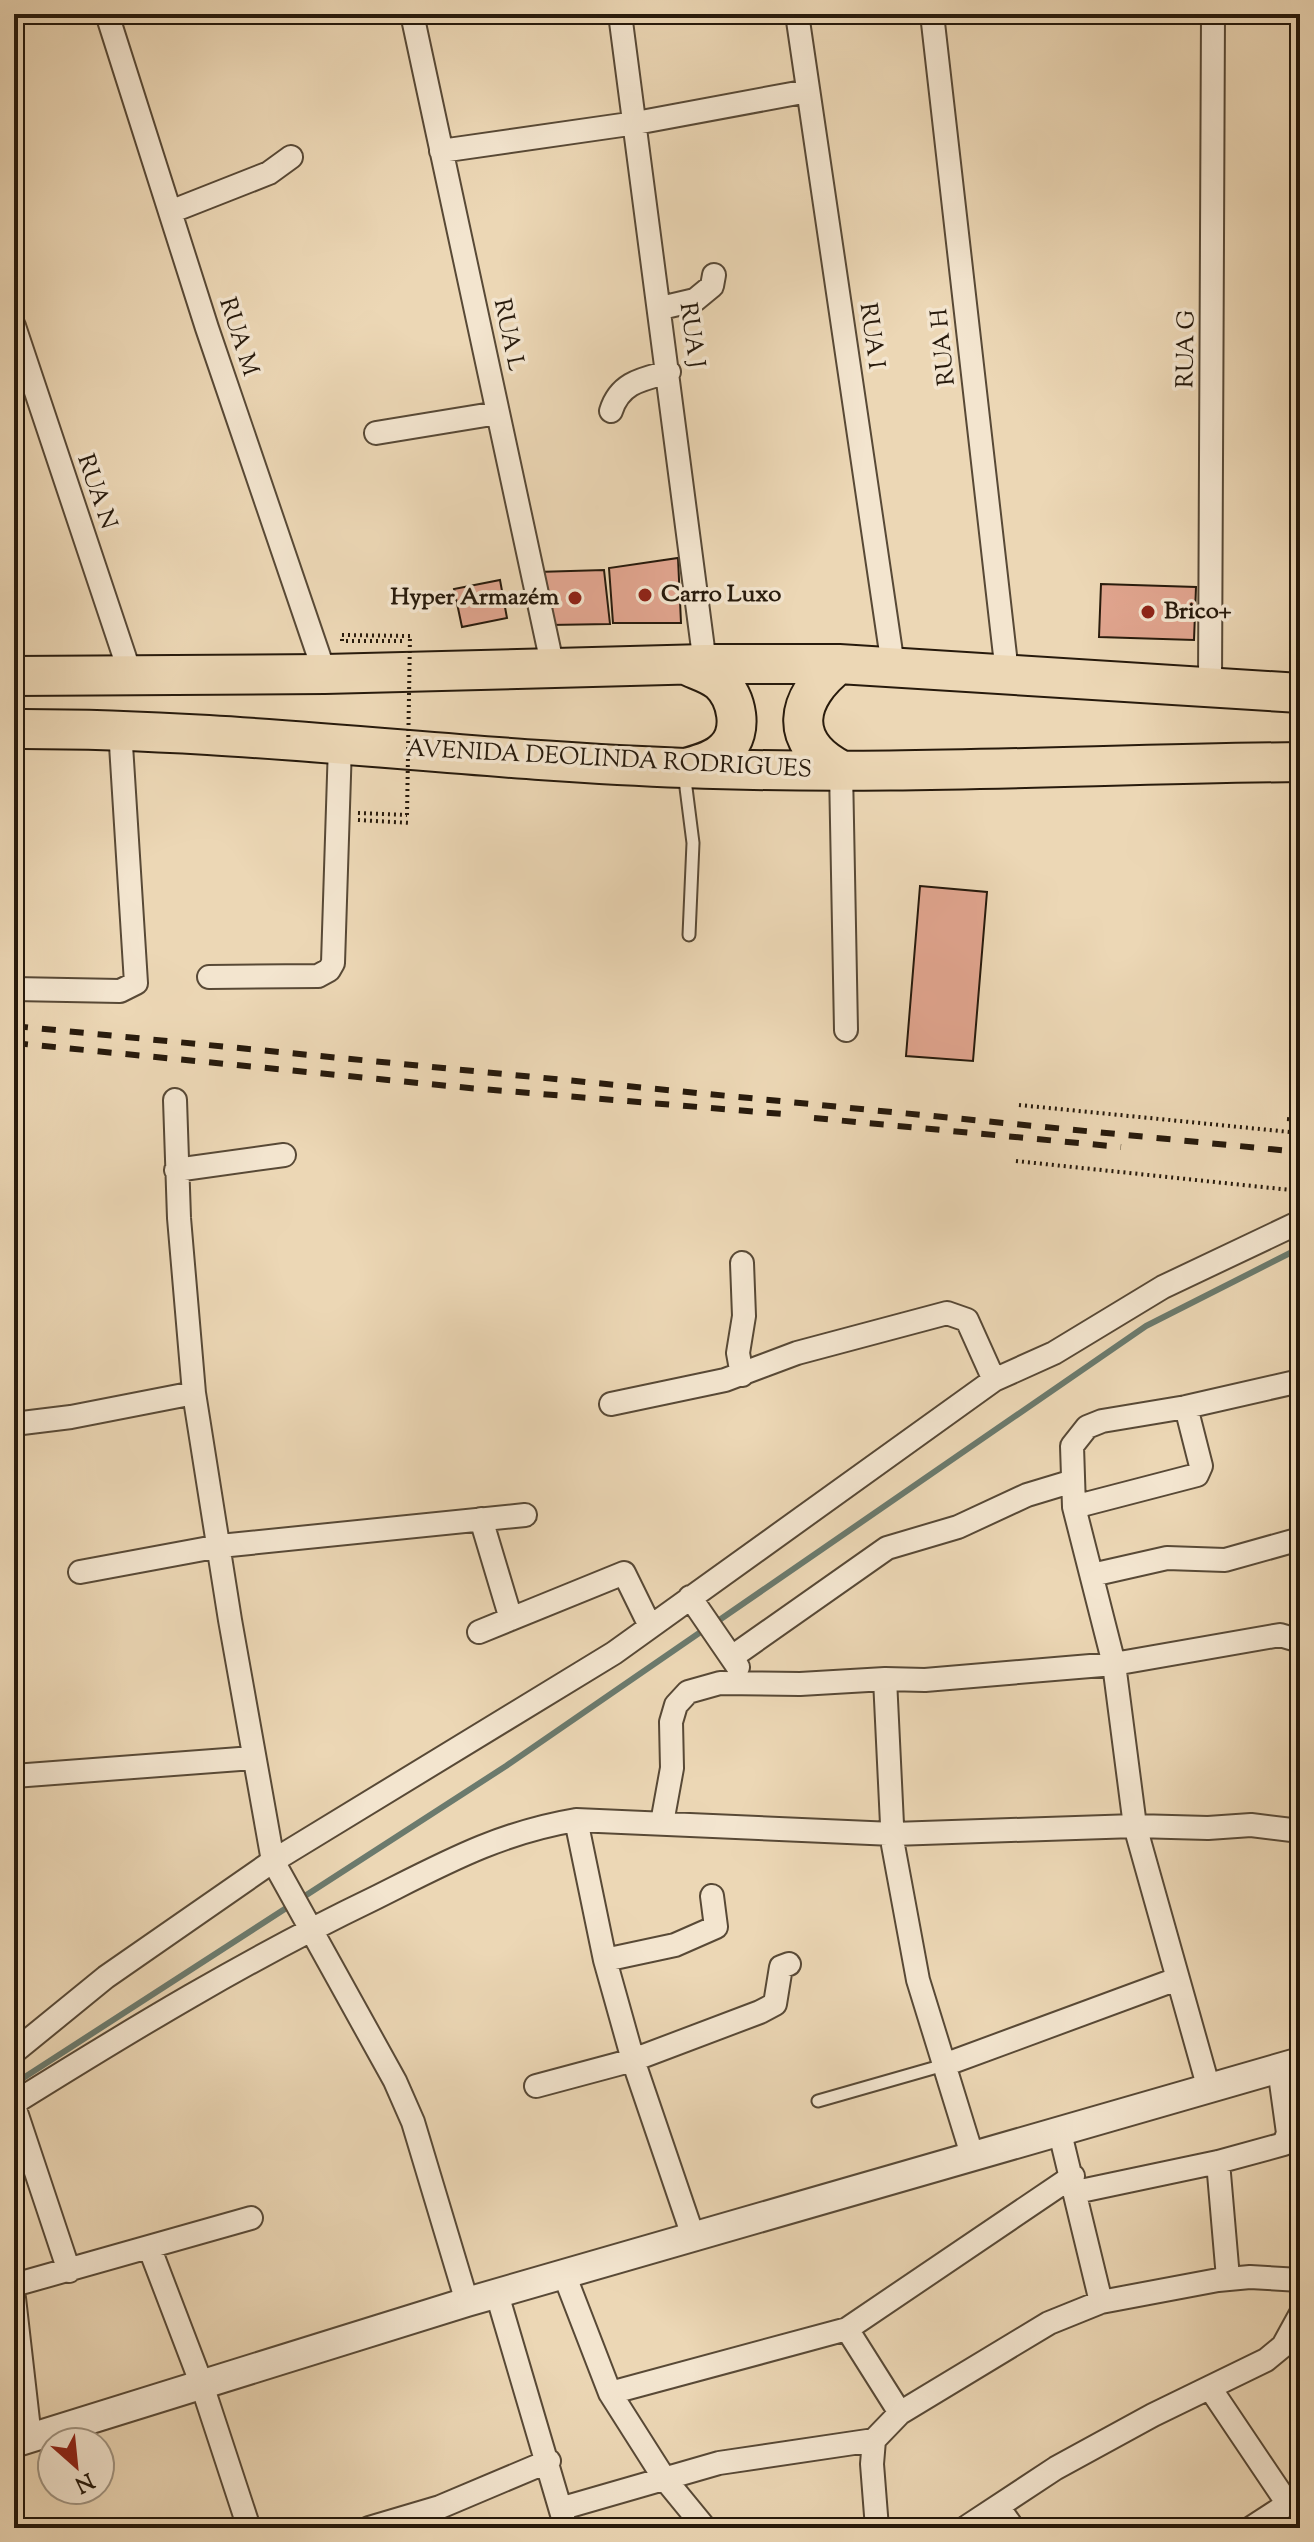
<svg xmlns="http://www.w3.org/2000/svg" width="1314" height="2542" font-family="'Sorts Mill Goudy',serif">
<rect width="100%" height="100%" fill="#ecd7b5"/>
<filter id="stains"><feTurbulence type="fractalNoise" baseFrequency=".0025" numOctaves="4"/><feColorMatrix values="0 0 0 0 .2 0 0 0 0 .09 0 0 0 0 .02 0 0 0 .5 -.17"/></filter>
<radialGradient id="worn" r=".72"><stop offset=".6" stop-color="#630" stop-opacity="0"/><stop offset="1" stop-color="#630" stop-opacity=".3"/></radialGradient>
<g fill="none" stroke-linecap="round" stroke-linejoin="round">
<!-- stream -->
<path stroke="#6b7a6d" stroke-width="6" d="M715,1623l431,-297 154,-78
M14,2084l492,-318 199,-137"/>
</g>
<!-- building -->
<path fill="#e1a58f" stroke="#271a0c" stroke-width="2" d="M678,558l3,65h-68l-4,-55z
M604,570l6,54 -61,1 -12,-53z
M500,580l7,38 -45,9 -8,-38z
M1101,584l95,3 -2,53 -95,-3z
M920,886l67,6 -14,169 -67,-5z"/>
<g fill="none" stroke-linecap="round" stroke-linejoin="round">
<!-- service casing -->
<g stroke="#584936" stroke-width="15">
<path id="service" d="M684,772l9,71 -4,92
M818,2101l126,-36"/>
</g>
<!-- minor casing -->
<g stroke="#584936" stroke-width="26">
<path id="minor" d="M107,14l100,314 118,346
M412,14l141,654
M620,14l85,650
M797,14l96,652
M932,14l75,659
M441,151l195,-28 172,-32
M170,212l99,-39 22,-16
M661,308l34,-8 17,-14 2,-11
M14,326l116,347
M611,411c9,-29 32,-32 58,-39
M376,433l122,-20
M1210,685l3,-671
M841,770l5,260
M209,977l109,-1 11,-6 4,-7 7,-218
M14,989l106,2 16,-8 -16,-254
M175,1100l4,118 15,175 36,227 43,241 122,220 18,41 54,180
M176,1170l108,-15
M742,1375l-4,-22 6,-37 -2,-53
M611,1404l114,-24 72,-27 150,-40 20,7 27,60
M14,1424l57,-7 123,-24
M1074,1507l123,-32 4,-9 -15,-59
M481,1519l30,100
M80,1572l140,-26 305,-31
M1092,1575l75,-17 58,2 75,-21
M690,1597l48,70
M479,1632l145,-59 26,53
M732,1657l155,-109 71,-21 69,-32 43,-13
M14,1776l239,-18
M576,1820l29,140 28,100 61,179
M662,1823l10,-55 -1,-46 5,-17 12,-13 32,-9 80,1 85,-5
M605,1960l70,-15 41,-18 -4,-31
M14,2052l92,-75 167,-116 341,-208 380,-273 60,-27 109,-66 137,-65
M944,2065l233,-86
M536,2086l97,-26 127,-48 15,-8 6,-37 8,-3
M1209,2089l-74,-263 -21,-162 -40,-157 -2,-61 15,-19 15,-6 84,-14 114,-26
M14,2103c117,-73 234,-144 359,-204 70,-35 125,-66 203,-79l317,14 242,-8 73,2 43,-3 49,6
M14,2106l55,165
M1060,2133l41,169
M973,2158l-55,-178 -25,-135 -8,-166 40,1 189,-16 166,-29 20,6
M1218,2162l10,116
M1076,2192l142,-30 66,-18 4,-11 -9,-65
M150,2249l52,136 47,143
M564,2274l46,119 54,85 41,50
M14,2285l237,-67
M497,2294l69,234
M14,2298l16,140
M847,2329l53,84
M1210,2388l78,116
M610,2393l237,-64 226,-153
M563,2508l156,-45 155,-23
M999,2508l14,20
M369,2528l71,-21 109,-46
M877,2528l-5,-64 2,-24 26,-27 149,-90 52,-21 117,-22 32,-3 50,3
M965,2528l91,-60 97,-53 113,-55 17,-14 17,-31
M1251,2528l49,-32"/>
</g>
<!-- tertiary casing -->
<g stroke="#584936" stroke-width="32">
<path id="tertiary" d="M14,2443l453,-141 833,-240"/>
</g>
<!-- trunk casing -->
<g stroke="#271a0c" stroke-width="42">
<path id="trunk" d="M839,664c-44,34 -52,78 2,106
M686,665c10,5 25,9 34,17 17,16 24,49 6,67 -10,11 -26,15 -40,19
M14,676l311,-2 380,-10h134l461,29
M14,729c224,-1 447,31 671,39 205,8 410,-4 615,-6"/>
</g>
<!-- path -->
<path stroke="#271a0c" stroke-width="4" stroke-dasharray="2 4" stroke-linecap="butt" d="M402,641h-60v-6l68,1
M358,813l49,2
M358,820l53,3
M1019,1105l281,28
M1287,1119l13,1
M1016,1161l284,30"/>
<!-- service -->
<use href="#service" stroke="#f3e5cf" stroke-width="11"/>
<!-- minor -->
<use href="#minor" stroke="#f3e5cf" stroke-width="22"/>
<!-- tertiary -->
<use href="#tertiary" stroke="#f3e5cf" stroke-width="28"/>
<!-- trunk -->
<use href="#trunk" stroke="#ecd7b5" stroke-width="38"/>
<!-- rail -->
<path stroke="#271a0c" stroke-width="6" stroke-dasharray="14 14" stroke-linecap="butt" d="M14,1026l1286,126
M14,1043l455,45 314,26
M814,1118l307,29"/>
<!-- path-bridge -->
<path stroke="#271a0c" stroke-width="4" stroke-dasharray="2 4" stroke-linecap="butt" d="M407,815l3,-179"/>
</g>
<!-- markers -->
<g fill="#8f2418" stroke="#f3e5cf" stroke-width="3">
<circle cx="645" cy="595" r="8"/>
<circle cx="575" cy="598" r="8"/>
<circle cx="1148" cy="612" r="8"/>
</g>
<g text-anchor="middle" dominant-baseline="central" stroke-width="7" stroke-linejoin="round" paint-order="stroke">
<!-- street labels -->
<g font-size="24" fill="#271a0c" stroke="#f3e5cf">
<text transform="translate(508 335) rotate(78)">RUA L</text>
<text transform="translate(691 335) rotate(82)">RUA J</text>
<text transform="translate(871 336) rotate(82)">RUA I</text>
<text transform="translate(238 337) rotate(72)">RUA M</text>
<text transform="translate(944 347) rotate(-96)">RUA H</text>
<text transform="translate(1187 349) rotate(-89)">RUA G</text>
<text transform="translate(96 492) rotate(71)">RUA N</text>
<text transform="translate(609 760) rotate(3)">AVENIDA DEOLINDA RODRIGUES</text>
</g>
<!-- poi labels -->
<g font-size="24" font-weight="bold" fill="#271a0c" stroke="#f3e5cf" text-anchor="start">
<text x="661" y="595">Carro Luxo</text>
<text x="559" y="598" text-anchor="end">Hyper Armazém</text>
<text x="1164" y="612">Brico+</text>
</g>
</g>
<!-- margin -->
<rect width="1314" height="2542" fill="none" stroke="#ecd7b5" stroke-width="48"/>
<rect x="16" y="16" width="1282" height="2510" fill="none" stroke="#271a0c" stroke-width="4"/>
<rect x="24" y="24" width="1266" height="2494" fill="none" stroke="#271a0c" stroke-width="2"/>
<!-- north arrow -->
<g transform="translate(76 2466) rotate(153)"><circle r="38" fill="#f3e5cf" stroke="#a19481" stroke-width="2"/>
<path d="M0-6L14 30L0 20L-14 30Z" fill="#8f2418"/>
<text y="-12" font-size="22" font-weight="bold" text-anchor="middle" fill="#271a0c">N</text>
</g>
<rect width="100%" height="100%" filter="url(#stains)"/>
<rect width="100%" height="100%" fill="url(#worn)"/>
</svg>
